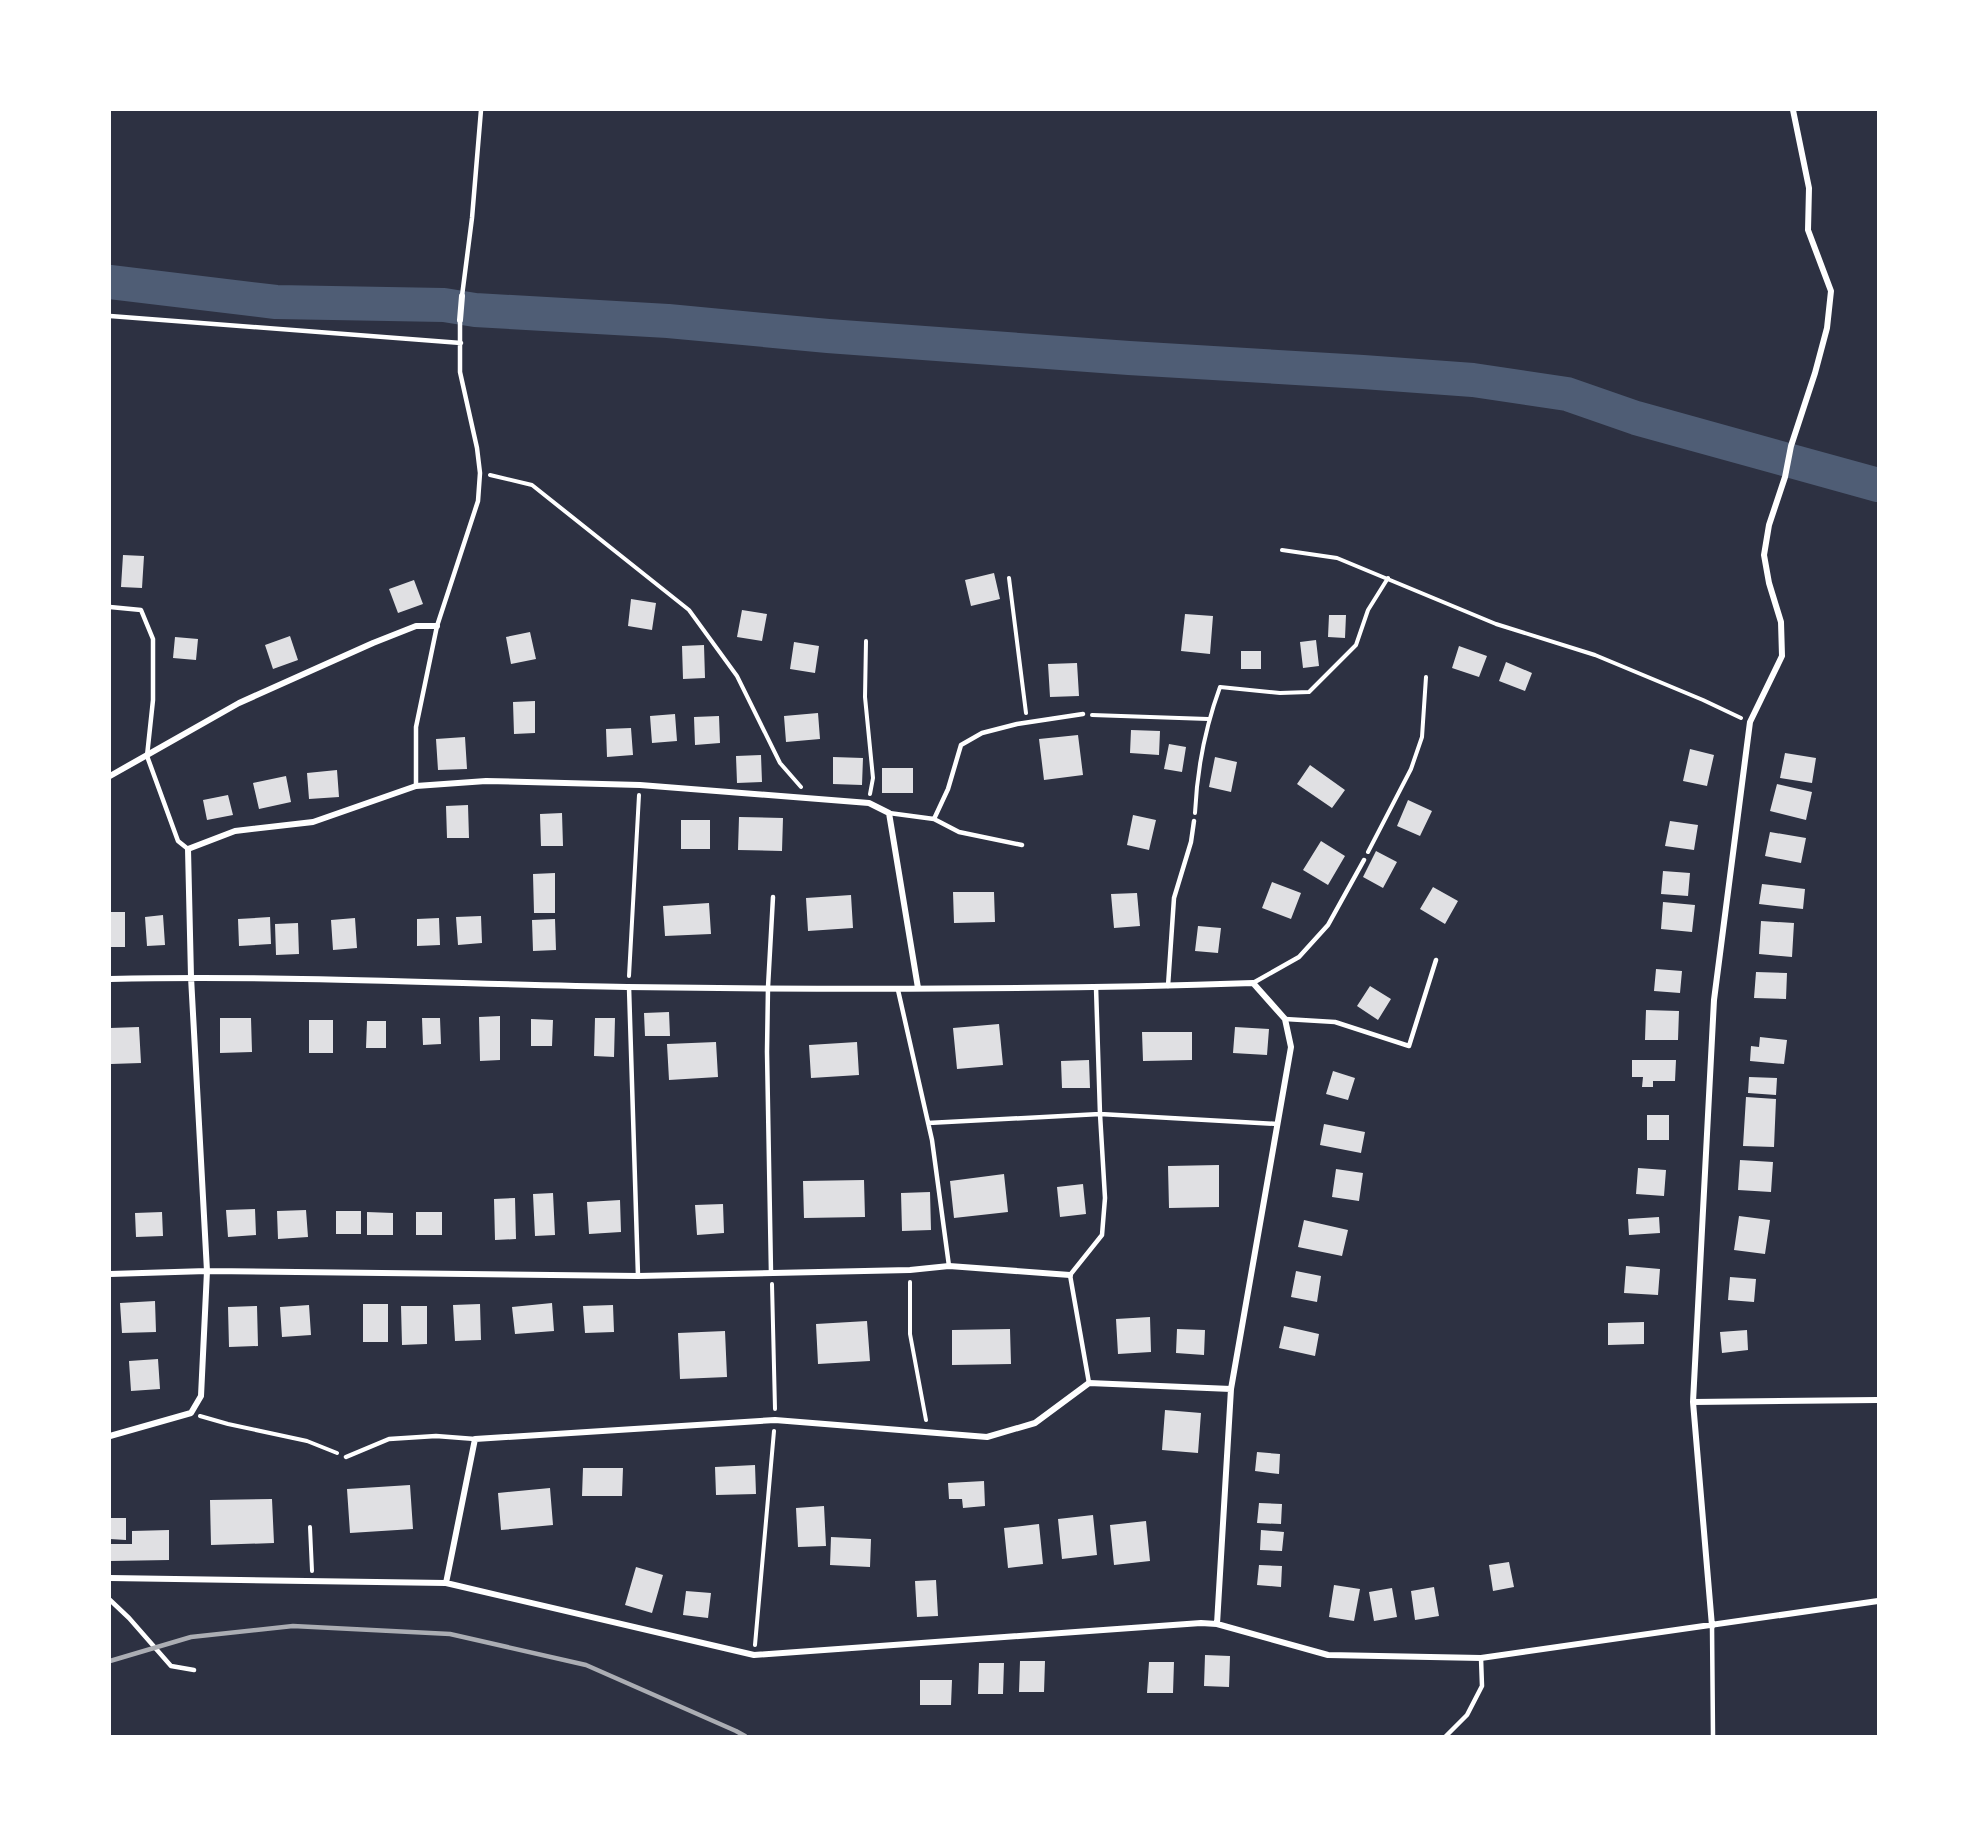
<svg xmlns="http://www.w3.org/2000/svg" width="1988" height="1846" font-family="'PT Sans',sans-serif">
<rect width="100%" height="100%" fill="#2d3142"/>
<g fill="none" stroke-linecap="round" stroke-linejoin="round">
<!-- river -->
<path stroke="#4f5d75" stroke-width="34" d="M110,282l166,20 168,3 31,5 193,11 160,15 301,22 234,14 110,8 94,14 69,24 242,67"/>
</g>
<!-- building -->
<path fill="#e0e0e3" d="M123,555l21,1 -2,32 -21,-1z
M994,573l6,26 -29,7 -6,-26z
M414,580l9,24 -25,9 -9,-24z
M631,599l25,4 -4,27 -24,-4z
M742,610l25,4 -5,27 -25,-4z
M1185,614l28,2 -3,38 -29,-3z
M1329,615h17l-1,23 -17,-1z
M530,632l6,27 -25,5 -5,-27z
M290,636l8,24 -25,9 -8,-24z
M175,637l23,2 -2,21 -23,-2z
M1316,640l3,26 -16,2 -3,-26z
M794,642l25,4 -4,27 -25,-4z
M704,645l1,33 -22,1 -1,-33z
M1459,646l28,10 -8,21 -27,-9z
M1241,651h20v18h-20z
M1506,662l26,11 -7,18 -26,-10z
M1077,663l2,33 -29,1 -2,-33z
M535,701v32l-21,1 -1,-32z
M818,713l2,26 -34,3 -2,-26z
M675,714l2,27 -25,2 -2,-27z
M719,716l1,27 -25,2 -1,-28z
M631,728l2,27 -26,2 -1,-28z
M1131,730l29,1 -1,24 -29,-2z
M1078,735l5,40 -39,5 -5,-41z
M465,737l2,32 -29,1 -2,-31z
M1169,744l17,3 -4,25 -18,-3z
M1690,749l24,6 -7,31 -24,-5z
M1785,753l31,5 -4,25 -32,-5z
M761,755l1,27 -25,1 -1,-27z
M833,757l30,1 -1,27 -29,-1z
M1215,757l22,5 -6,30 -22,-5z
M1310,765l35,25 -13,18 -35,-24z
M882,768h31v25h-31z
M337,770l2,27 -30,2 -2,-26z
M286,776l5,26 -32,7 -6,-26z
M1777,784l35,8 -6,28 -36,-9z
M228,795l5,20 -26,5 -4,-20z
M1408,800l24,11 -12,25 -23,-10z
M468,805l1,33h-22l-1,-32z
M562,813l1,33h-22l-1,-32z
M1133,815l23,5 -7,30 -22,-5z
M739,817l44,1 -1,33 -44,-1z
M681,820h29v29h-29z
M1670,821l28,4 -4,25 -29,-4z
M1770,832l36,6 -5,25 -36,-7z
M1321,841l24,15 -17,29 -25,-15z
M1376,851l21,11 -14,26 -20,-11z
M1663,871l27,2 -2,23 -27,-2z
M555,873v40h-21l-1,-39z
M1272,882l29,11 -10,26 -29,-11z
M1762,884l43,5 -2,20 -44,-5z
M1433,887l25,14 -13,23 -25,-15z
M953,892h41l1,30 -41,1z
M1137,893l3,33 -26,2 -3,-34z
M851,895l2,33 -45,3 -2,-33z
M1663,902l32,3 -3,27 -31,-3z
M709,903l2,31 -46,2 -2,-30z
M110,912h15v35h-15z
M163,915l2,30 -18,1 -2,-29z
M481,916l1,27 -24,2 -2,-28z
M270,917l1,27 -32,2 -1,-27z
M355,918l2,30 -24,2 -2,-30z
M439,918l1,27 -23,1v-27z
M555,919l1,31 -23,1 -1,-31z
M1761,921l33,2 -2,34 -33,-3z
M298,923l1,31 -23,1 -1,-31z
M1198,926l23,2 -3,25 -23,-2z
M1656,969l26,2 -2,22 -26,-2z
M1756,972l31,1 -1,26 -32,-1z
M1370,986l21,13 -13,21 -21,-14z
M1646,1010l33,1 -1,29h-33z
M669,1012l1,24h-25l-1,-23z
M500,1016v44l-20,1 -1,-44z
M220,1018h31l1,34 -32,1z
M422,1018h18l1,26 -18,1z
M595,1018h20l-1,39 -20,-1z
M531,1019l22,1 -1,26h-21z
M309,1020h24v33h-24z
M367,1021h19v27h-20z
M999,1024l4,41 -46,4 -4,-41z
M139,1027l2,36 -30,1 -1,-36z
M1235,1027l34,2 -2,26 -34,-2z
M1142,1032h50v28l-49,1z
M1760,1037l27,3 -3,24 -34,-3 1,-15 8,1z
M716,1042l2,35 -49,3 -2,-36z
M857,1042l2,33 -48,3 -2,-33z
M1089,1060l1,28h-28l-1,-27z
M1632,1060h44l-1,21h-22v6h-11l1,-10h-11z
M1333,1071l22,7 -7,22 -22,-6z
M1749,1077l28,1 -1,17 -28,-2z
M1746,1097l30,2 -2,48 -31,-1z
M1647,1115h22v25h-22z
M1324,1124l41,8 -4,21 -41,-8z
M1740,1160l33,2 -2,30 -33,-2z
M1219,1165v42l-50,1 -1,-42z
M1638,1168l28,2 -2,26 -28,-2z
M1336,1169l27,4 -4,28 -27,-4z
M1004,1174l4,38 -54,6 -4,-37z
M864,1180l1,37 -61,1 -1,-37z
M1083,1184l3,30 -26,3 -3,-30z
M930,1192l1,38 -29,1 -1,-38z
M553,1193l2,42 -20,1 -2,-42z
M515,1198l1,41 -21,1 -1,-41z
M620,1200l1,32 -32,2 -2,-32z
M723,1204l1,29 -27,2 -2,-30z
M255,1209l1,26 -28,2 -2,-27z
M306,1210l2,27 -30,2 -1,-28z
M336,1211h25v23h-25z
M162,1212l1,24 -27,1 -1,-24z
M367,1212l26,1v22h-26z
M416,1212h26v23h-26z
M1739,1216l31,4 -5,34 -31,-4z
M1659,1217l1,16 -31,2 -1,-16z
M1304,1220l44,10 -6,26 -44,-9z
M1626,1266l34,3 -2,26 -34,-2z
M1296,1271l25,5 -4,26 -26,-5z
M1730,1277l26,2 -2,23 -26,-2z
M155,1301l1,31 -34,1 -2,-30z
M552,1303l2,28 -39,3 -3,-27z
M363,1304h25v38h-25z
M480,1304l1,36 -26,1 -2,-36z
M309,1305l2,30 -29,2 -2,-30z
M613,1305l1,27 -29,1 -2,-27z
M257,1306l1,40 -29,1 -1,-40z
M401,1306h26v38l-25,1z
M1150,1317l1,35 -33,2 -2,-35z
M867,1321l3,40 -52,3 -2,-40z
M1644,1322v22l-36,1v-22z
M1284,1326l35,8 -4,22 -36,-8z
M1010,1329l1,35 -59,1v-35z
M1177,1329l28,1 -1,25 -28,-2z
M1747,1330l1,20 -26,3 -2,-21z
M725,1331l2,46 -47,2 -2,-46z
M158,1359l2,30 -29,2 -2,-30z
M1165,1410l36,3 -3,40 -36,-3z
M1257,1452l23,2 -1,20 -24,-3z
M755,1465l1,29 -40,1 -1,-28z
M583,1468h40l-1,28h-40z
M984,1481l1,25 -22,2 -1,-9h-13l-1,-16z
M410,1485l3,44 -63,4 -3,-44z
M550,1488l3,37 -52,5 -3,-37z
M272,1499l2,44 -63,2 -1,-45z
M1259,1503l23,1 -1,20 -24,-1z
M824,1506l2,40 -28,1 -2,-39z
M1093,1515l4,40 -35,4 -4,-40z
M110,1518h16v22l-16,-1z
M1146,1521l4,40 -36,4 -4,-40z
M1039,1524l4,40 -35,4 -4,-40z
M169,1530v30l-59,1v-17h22v-13z
M1261,1530l23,2 -2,19 -22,-1z
M831,1537l40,2 -1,28 -40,-2z
M1509,1562l5,25 -21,4 -4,-26z
M1259,1565l23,1 -1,21 -24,-2z
M636,1567l27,8 -11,38 -27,-8z
M936,1580l2,36 -21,1 -2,-36z
M1334,1585l26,4 -6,32 -25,-4z
M1434,1587l5,29 -24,4 -4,-29z
M1392,1588l5,29 -23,4 -5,-29z
M686,1591l25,2 -3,25 -25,-3z
M1205,1655l25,1 -1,31 -25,-1z
M1020,1661h25l-1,31h-25z
M1149,1662h25l-1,31h-26z
M979,1663h25l-1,31h-25z
M920,1680h32l-1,25h-31z"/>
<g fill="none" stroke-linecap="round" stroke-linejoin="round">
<!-- path -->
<path stroke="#fff" stroke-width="4" d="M490,475l42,10 157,125 48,66 43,87 21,24
M1282,550l55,8 159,66 99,31 108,45 38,18
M1009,578l17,135
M866,641l-1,56 8,81 -3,16
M1092,715l116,4
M1195,813c2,-43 10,-85 25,-126l60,6 29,-1 47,-47 12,-35 20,-32
M1368,852l43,-83 11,-32 4,-60
M629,976l10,-181
M910,1282v52l16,86
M772,1284l3,125
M200,1416l28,8 79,17 30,12
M310,1527l2,44
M755,1645l19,-214"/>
<!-- service -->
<path stroke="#fff" stroke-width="4.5" d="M462,296l10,-78 9,-108
M110,316l351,27
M110,607l31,3 12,29v61l-6,56 31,85 10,8
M416,786v-59l21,-101 41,-125 2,-28 -3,-25 -17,-76v-52
M889,813l45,6 25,13 63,13
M934,819l14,-30 13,-44 21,-12 35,-9 66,-10
M1253,983l46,-26 29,-32 36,-65
M1168,986l6,-88 17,-56 3,-21
M629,987l9,289
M898,990l34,150 17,126
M1285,1019l50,3 74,24 27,-86
M928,1123l172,-9 177,10
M771,1273l-4,-221 1,-65 5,-90
M1089,1383l-19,-108 32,-40 3,-37 -5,-84 -4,-127
M346,1457l43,-18 47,-3 39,3
M110,1600l19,18 42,48 23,4
M1712,1626l1,110
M1446,1736l21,-21 15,-29 -1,-28"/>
<!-- minor -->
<path stroke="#fff" stroke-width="6" d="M460,320l2,-24
M110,776l129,-73 134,-60 43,-17h21
M110,979c172,-4 344,5 517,8 209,3 418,3 626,-4l32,36 6,28 -60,342 -14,235
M110,1274l97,-3 431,5 272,-6 39,-4 121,9
M1693,1402l185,-2
M110,1436l81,-23 10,-17 6,-125 -16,-294 -3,-128 47,-18 78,-9 103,-36 70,-5 154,4 229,18 20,10 29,175
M110,1578l336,5 308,72 447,-32 16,1 111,31 153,3 397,-57
M446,1583l29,-144 300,-19 212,17 48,-14 54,-40 142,6
M1712,1626l-19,-224 21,-402 36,-278 32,-66 -1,-34 -12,-39 -5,-28 5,-30 16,-48 6,-31 24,-73 12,-45 4,-37 -23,-61 1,-42 -16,-78"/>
<!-- rail -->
<path stroke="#abadb3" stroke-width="4.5" d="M110,1661l81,-24 102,-11 157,8 136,31 150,66 9,5"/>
</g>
<!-- border -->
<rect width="1988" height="1846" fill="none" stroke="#ffffff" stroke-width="222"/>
</svg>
